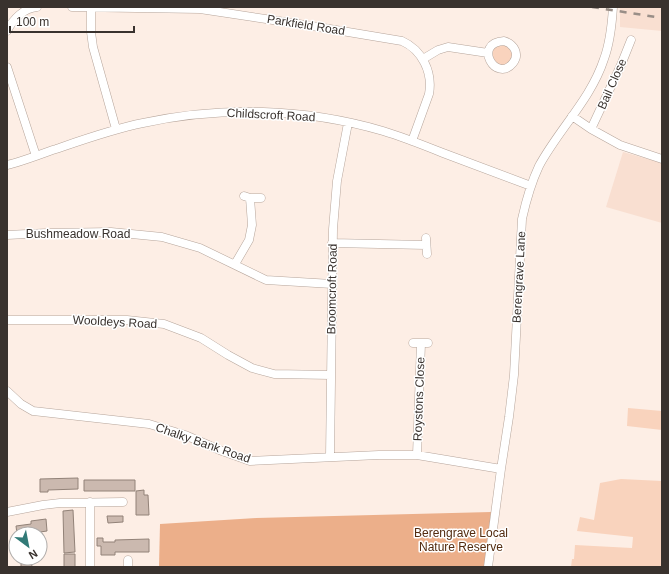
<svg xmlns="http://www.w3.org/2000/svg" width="669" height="574" font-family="Helvetica,sans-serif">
<rect width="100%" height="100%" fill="#fdeee5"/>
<!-- built -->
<path fill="#f9dfd1" d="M620,7h42v24l-42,-4z
M623,152l39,11v60l-56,-16z"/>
<!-- green -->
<path fill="#f9d3bd" d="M504,44l9,7 -2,11 -10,4 -8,-5c-1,-14 -2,-12 11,-17z
M628,408l34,3v19l-35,-4z
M621,479l41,2v86h-91l1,-8h2l1,-14 57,3 1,-11 -56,-6 3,-14 14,3 6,-37z"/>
<!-- forest -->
<path fill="#ecaf8a" d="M491,512l-6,55h-326l1,-43 96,-6z"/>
<!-- building -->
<path fill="#cbb9af" stroke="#928278" d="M78,478v11l-30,1v2h-8v-13z
M84,480h51v11h-51z
M144,490v5h4l1,20h-13v-24z
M73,510l2,42 -11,1 -1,-42z
M107,516h16v6l-15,1z
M46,519l1,12 -7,1v2h-23l-1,-8 15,-2v-3z
M97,538h6v4h12v-2l34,-1v13h-34v3h-14v-9h-4z
M64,554h11v13h-11z
M19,558h12l1,9h-11v-5h-2z"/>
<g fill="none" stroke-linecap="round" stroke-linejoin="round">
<!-- minor casing -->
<g stroke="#b6a59b" stroke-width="9">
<path id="minor" d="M72,7l128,2 112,17 90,15c20,9 31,31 27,53l-17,47
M91,8v24l2,15 23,82
M7,31c6,-12 17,-23 30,-24
M504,41c10,3 16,13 9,22 -17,21 -41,-20 -9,-22z
M423,59l15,-9 10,-3 40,6
M7,67l29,89
M572,116l19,13 29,16 42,14
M591,129l30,-64 10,-25
M7,165c17,-4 33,-11 49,-16 29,-10 57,-20 87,-26 79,-17 162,-15 240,8 20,6 40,14 60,22 29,11 58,22 88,33
M244,196l6,2h11
M7,235l40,-2 64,-1 51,5 38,11 66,32 66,4
M426,238l1,16
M332,243l94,2
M235,264l14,-24 3,-15 -2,-27
M7,320h120l37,4 37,14 27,17 24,13 22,6 57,1
M413,343h15
M7,391l14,13 12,7 116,13 36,11 37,16 28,10 129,-6h38l84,14
M417,455l4,-112
M330,457l3,-228 4,-48 11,-58
M90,502v65
M7,512l36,-7 17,-2 63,-1
M128,560v7
M488,567l13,-98 8,-52 5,-42 8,-156c4,-18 9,-36 17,-53 20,-37 52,-67 65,-107 6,-16 8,-36 9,-52"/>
</g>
<!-- minor -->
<use href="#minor" stroke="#fff" stroke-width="8"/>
<!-- rail -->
<path stroke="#998e87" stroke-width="2.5" stroke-dasharray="7 7" stroke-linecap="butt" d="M592,7l70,11"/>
</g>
<g text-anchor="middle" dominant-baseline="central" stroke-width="3" stroke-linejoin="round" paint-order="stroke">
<!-- street labels -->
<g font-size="12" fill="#39322e" stroke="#fff">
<text transform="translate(306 25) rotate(9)">Parkfield Road</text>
<text transform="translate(612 84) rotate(-66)">Bail Close</text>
<text transform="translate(271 115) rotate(3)">Childscroft Road</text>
<text x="78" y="234">Bushmeadow Road</text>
<text transform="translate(519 277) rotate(-87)">Berengrave Lane</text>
<text transform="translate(332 289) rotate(-89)">Broomcroft Road</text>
<text transform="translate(115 322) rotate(3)">Wooldeys Road</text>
<text transform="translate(419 399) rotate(-88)">Roystons Close</text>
<text transform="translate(203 443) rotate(19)">Chalky Bank Road</text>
</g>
<!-- park labels -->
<g font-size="12" fill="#532b0f" stroke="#fff">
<text x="461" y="533">Berengrave Local<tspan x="461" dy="14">Nature Reserve</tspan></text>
</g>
</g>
<!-- border -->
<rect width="669" height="574" fill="none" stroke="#39322e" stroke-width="16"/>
<!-- north arrow -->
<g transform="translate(28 546) rotate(148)"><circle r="19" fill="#ffffff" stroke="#b0adab"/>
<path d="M0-3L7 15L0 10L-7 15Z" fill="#317a77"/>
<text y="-6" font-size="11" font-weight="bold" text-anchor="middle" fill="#39322e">N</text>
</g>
<!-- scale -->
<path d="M10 26v6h124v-6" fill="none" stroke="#39322e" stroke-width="2"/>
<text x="16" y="26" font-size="12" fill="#39322e" stroke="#ffffff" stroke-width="3" paint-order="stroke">100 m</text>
</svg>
